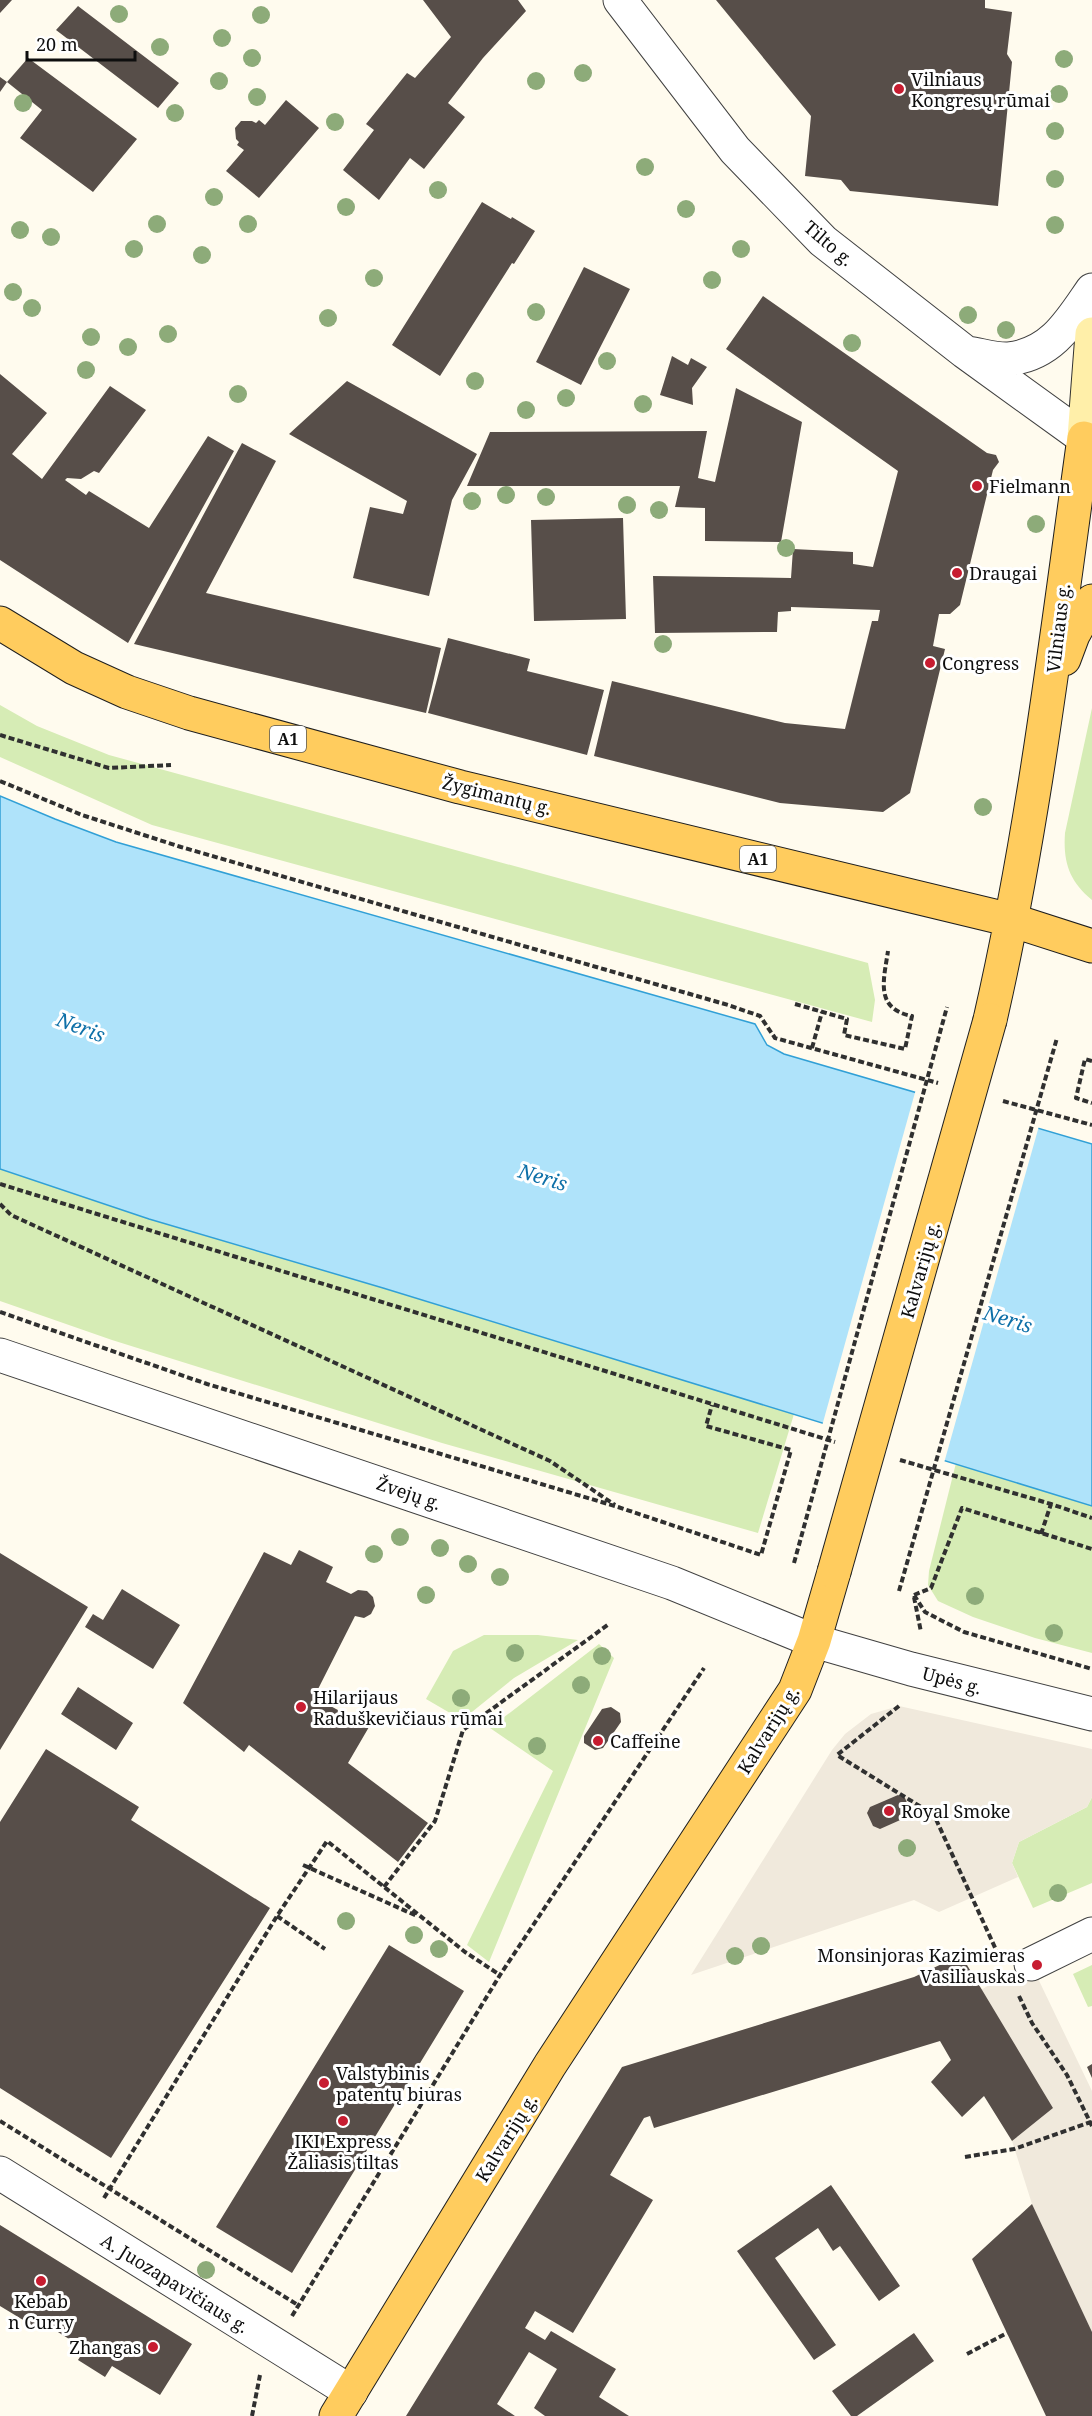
<svg xmlns="http://www.w3.org/2000/svg" width="1092" height="2416" font-family="'Noto Serif',serif">
<rect width="100%" height="100%" fill="#fffbee"/>
<!-- green -->
<path fill="#d6ecb5" d="M0,705l37,21 72,29 759,208 7,37 -3,22 -720,-197 -152,-68z
M1092,708v192c-23,-19 -29,-38 -27,-67z
M0,1169l149,50 142,41 503,154 -36,119 -316,-90 -330,-103 -112,-39z
M956,1463l136,43v147l-57,-15 -62,-21 -35,-16 -10,-16 1,-14z
M484,1635h54l40,5 -64,38 -52,42 -36,-21 27,-48z
M599,1644l15,14 -125,304 -22,-17 86,-174 -63,-43z
M1092,1797v86l-59,25 -21,-45 7,-21 68,-35z
M1092,1965v41l-4,1 -15,-33z"/>
<!-- plaza -->
<path fill="#f0e9dc" d="M899,1706l193,43v48l-5,10 -68,35 -7,21 6,14 -79,35 -25,-12 -223,75 141,-225 13,-16 26,-20z
M1031,1964l61,127v241l-60,-128 -20,-63 41,-33 -72,-118 26,-16z"/>
<!-- water -->
<path fill="#afe3fa" stroke="#31a0d6" stroke-width="1.5" d="M0,796l55,23 61,23 639,182 12,21 17,9 308,90v362l-709,-218 -234,-69 -149,-50z"/>
<!-- pier -->
<path fill="#fffbee" d="M916,1089l123,37 -95,337 -122,-37z"/>
<!-- building -->
<path fill="#574e49" d="M0,0h12l-12,13z
M423,0h95l8,11 -43,47 -35,45 17,14 -41,52 -14,-11 -31,42 -36,-30 31,-40 -8,-6 41,-51 8,5 36,-41z
M716,0h269v8l27,4 -5,42 5,8 -14,144 -148,-15 -9,-11 -36,-4 6,-60z
M78,6l101,77 -21,25 -102,-78z
M28,58l109,81 -44,53 -73,-54 22,-28 -35,-28z
M0,77l7,5 -7,10z
M286,100l33,28 -60,70 -33,-27 18,-21 -7,-5 2,-3 -3,-3 -1,-11 6,-7h11l4,2 3,-3 6,5z
M482,202l29,17 1,-2 23,14 -21,33 -2,-1 -72,113 -48,-31z
M584,267l46,22 -49,96 -45,-23z
M763,296l224,157 9,2 3,7 -6,8 -33,135 -10,9h-11l-6,32 12,3 -35,144 -27,19 -103,-9 -186,-47 18,-75 173,42 60,6 27,-108h6l2,-11 -89,-3v4l-13,1 -1,20 -122,1 -2,-57 138,2 2,-29 60,3v12l20,3 25,-96 -172,-122z
M672,356l16,9 3,-7 16,9 -15,21 1,17 -33,-10z
M0,374l47,39 -35,41 30,25 68,-93 36,24 -47,63 -5,-2 -13,8 -14,-1 -2,2 21,15 3,-4 60,37 59,-92 26,15 -106,192 -128,-83z
M347,381l130,73 -25,46 -23,96 -76,-18 17,-71 33,7 4,-13 -118,-67z
M736,388l66,34 -21,120 -76,-1v-33l-30,-1 5,-21h-213l23,-54 217,-1 -9,47 17,4z
M242,443l34,18 -70,132 235,55 -15,65 -292,-69z
M623,518l3,101 -92,2 -3,-101z
M448,638l82,21 -3,12 77,19 -17,65 -159,-42z
M299,1550l34,17 -7,15 25,12 7,-4 9,1 6,6 2,9 -4,8 -7,4 -9,-2 -41,81 55,30 -21,36 80,60 -30,39 -149,-117 -5,7 -61,-49 81,-151 27,13z
M0,1553l88,54 -88,143z
M122,1589l58,36 -27,44 -68,-42 8,-13 10,6z
M78,1687l55,36 -17,27 -55,-36z
M611,1707l9,6 1,9 -18,26 -8,2 -11,-7v-7l18,-27z
M46,1749l93,58 -8,13 139,88 -159,250 -111,-70v-266z
M898,1795l7,3 5,12 -3,7 -27,12 -7,-3 -6,-13 3,-6z
M389,1945l75,46 -172,282 -76,-46z
M961,1955l92,153 -41,33 -28,-45 -22,21 -31,-35 20,-22 -11,-19 -286,87 -4,-12 -6,2 -34,57 43,25 -80,133 -38,-22 -10,17 20,12 6,-9 65,38 -17,28 30,19h-84l-11,-8 23,-39 -28,-17 -32,52 18,12h-109l216,-349 292,-90z
M1092,2064v14l-5,-11z
M831,2185l69,101 -21,15 -39,-55 -7,5 -15,-23 -43,30 61,87 -22,15 -77,-109z
M1032,2204l60,128v84h-46l-74,-157z
M0,2225l192,119 -32,51 -48,-29 -7,11 -27,-17 7,-11 -43,-27 -4,7 -38,-23z
M914,2333l20,28 -77,55h-6l-19,-25z"/>
<g fill="none" stroke-linecap="round" stroke-linejoin="round">
<!-- pedestrian casing -->
<g stroke="#414141" stroke-width="35">
<path id="pedestrian" d="M1031,1964l61,-30"/>
</g>
<!-- minor casing -->
<g stroke="#414141" stroke-width="35">
<path id="minor" d="M620,0l115,150 88,91 142,111 119,86
M968,353c13,2 29,7 41,6 43,-5 61,-37 83,-69
M0,2173l351,219"/>
</g>
<!-- tertiary casing -->
<g stroke="#414141" stroke-width="35">
<path id="tertiary" d="M0,1355l672,228 142,58 97,28 181,45"/>
</g>
<!-- secondary casing -->
<g stroke="#303030" stroke-width="35">
<path id="secondary" d="M1084,438l8,-104"/>
</g>
<!-- primary casing -->
<g stroke="#1f1f1f" stroke-width="35">
<path id="primary" d="M0,623l74,45 53,24 62,21 271,74 551,133 81,26
M1064,659l9,-24 19,-34
M990,1020c44,-192 67,-388 94,-582l8,6
M336,2416l214,-351 245,-375 19,-49 20,-69"/>
</g>
<!-- path -->
<path stroke="#303030" stroke-width="4" stroke-dasharray="6 3" stroke-linecap="butt" d="M0,735l109,33 62,-3
M0,781l82,34 99,32 547,158 32,11 15,22 163,45
M795,1004l52,15 -3,16 61,14 7,-33c-38,-7 -28,-37 -24,-65
M812,1048l10,-36
M1092,1061l-7,-2 -9,39 16,5
M1003,1101l89,24
M0,1184l835,258
M0,1204l11,11 539,246 65,44
M0,1312l207,72 411,123 143,48 30,-105 -85,-24 6,-21
M900,1460l151,44 41,14
M1041,1534l10,-30
M914,1595l17,-7 31,-80 130,41
M914,1595l11,17 39,20 128,37
M914,1597l7,35
M899,1706l-62,49 97,60 64,139
M303,1865l114,51
M384,1887l51,-66 28,-91 146,-106
M277,1916l48,33
M1019,1996l13,27 35,52 25,51
M0,2121l298,184
M965,2157l49,-8 77,-27
M104,2198l173,-282 50,-75 138,111 35,23
M292,2316l208,-341 204,-307
M967,2354l40,-21
M252,2416l8,-41"/>
<!-- pedestrian -->
<use href="#pedestrian" stroke="#fff" stroke-width="33"/>
<!-- minor -->
<use href="#minor" stroke="#fff" stroke-width="33"/>
<!-- tertiary -->
<use href="#tertiary" stroke="#fff" stroke-width="33"/>
<!-- secondary -->
<use href="#secondary" stroke="#ffefa9" stroke-width="33"/>
<!-- primary -->
<use href="#primary" stroke="#ffcc5e" stroke-width="33"/>
<!-- primary-bridge casing -->
<g stroke="#1f1f1f" stroke-width="35" stroke-linecap="butt">
<path id="primary-bridge" d="M834,1572l156,-552"/>
</g>
<!-- path-bridge -->
<path stroke="#303030" stroke-width="4" stroke-dasharray="6 3" stroke-linecap="butt" d="M794,1563l153,-556
M899,1591l158,-553"/>
<!-- primary-bridge -->
<use href="#primary-bridge" stroke="#ffcc5e" stroke-width="33"/>
</g>
<!-- trees -->
<g fill="#8dab79">
<circle cx="119" cy="14" r="9"/>
<circle cx="261" cy="15" r="9"/>
<circle cx="222" cy="38" r="9"/>
<circle cx="160" cy="47" r="9"/>
<circle cx="252" cy="58" r="9"/>
<circle cx="1064" cy="59" r="9"/>
<circle cx="583" cy="73" r="9"/>
<circle cx="219" cy="81" r="9"/>
<circle cx="536" cy="81" r="9"/>
<circle cx="1059" cy="94" r="9"/>
<circle cx="257" cy="97" r="9"/>
<circle cx="23" cy="103" r="9"/>
<circle cx="175" cy="113" r="9"/>
<circle cx="335" cy="122" r="9"/>
<circle cx="1055" cy="131" r="9"/>
<circle cx="645" cy="167" r="9"/>
<circle cx="1055" cy="179" r="9"/>
<circle cx="438" cy="190" r="9"/>
<circle cx="214" cy="197" r="9"/>
<circle cx="346" cy="207" r="9"/>
<circle cx="686" cy="209" r="9"/>
<circle cx="157" cy="224" r="9"/>
<circle cx="248" cy="224" r="9"/>
<circle cx="1055" cy="225" r="9"/>
<circle cx="20" cy="230" r="9"/>
<circle cx="51" cy="237" r="9"/>
<circle cx="134" cy="249" r="9"/>
<circle cx="741" cy="249" r="9"/>
<circle cx="202" cy="255" r="9"/>
<circle cx="374" cy="278" r="9"/>
<circle cx="712" cy="280" r="9"/>
<circle cx="13" cy="292" r="9"/>
<circle cx="32" cy="308" r="9"/>
<circle cx="536" cy="312" r="9"/>
<circle cx="968" cy="315" r="9"/>
<circle cx="328" cy="318" r="9"/>
<circle cx="1006" cy="330" r="9"/>
<circle cx="168" cy="334" r="9"/>
<circle cx="91" cy="337" r="9"/>
<circle cx="852" cy="343" r="9"/>
<circle cx="128" cy="347" r="9"/>
<circle cx="607" cy="361" r="9"/>
<circle cx="86" cy="370" r="9"/>
<circle cx="475" cy="381" r="9"/>
<circle cx="238" cy="394" r="9"/>
<circle cx="566" cy="398" r="9"/>
<circle cx="643" cy="404" r="9"/>
<circle cx="526" cy="410" r="9"/>
<circle cx="506" cy="495" r="9"/>
<circle cx="546" cy="497" r="9"/>
<circle cx="472" cy="501" r="9"/>
<circle cx="627" cy="505" r="9"/>
<circle cx="659" cy="510" r="9"/>
<circle cx="1036" cy="524" r="9"/>
<circle cx="786" cy="548" r="9"/>
<circle cx="663" cy="644" r="9"/>
<circle cx="983" cy="807" r="9"/>
<circle cx="400" cy="1537" r="9"/>
<circle cx="440" cy="1548" r="9"/>
<circle cx="374" cy="1554" r="9"/>
<circle cx="468" cy="1564" r="9"/>
<circle cx="500" cy="1577" r="9"/>
<circle cx="426" cy="1595" r="9"/>
<circle cx="975" cy="1596" r="9"/>
<circle cx="1054" cy="1633" r="9"/>
<circle cx="515" cy="1653" r="9"/>
<circle cx="602" cy="1656" r="9"/>
<circle cx="581" cy="1685" r="9"/>
<circle cx="461" cy="1698" r="9"/>
<circle cx="537" cy="1746" r="9"/>
<circle cx="907" cy="1848" r="9"/>
<circle cx="1058" cy="1893" r="9"/>
<circle cx="346" cy="1921" r="9"/>
<circle cx="414" cy="1935" r="9"/>
<circle cx="761" cy="1946" r="9"/>
<circle cx="439" cy="1949" r="9"/>
<circle cx="735" cy="1956" r="9"/>
<circle cx="206" cy="2270" r="9"/>
</g>
<!-- markers -->
<g fill="#c71c30" stroke="#fff" stroke-width="2">
<circle cx="899" cy="89" r="6"/>
<circle cx="977" cy="486" r="6"/>
<circle cx="957" cy="573" r="6"/>
<circle cx="930" cy="663" r="6"/>
<circle cx="301" cy="1707" r="6"/>
<circle cx="598" cy="1741" r="6"/>
<circle cx="889" cy="1811" r="6"/>
<circle cx="1037" cy="1965" r="6"/>
<circle cx="324" cy="2083" r="6"/>
<circle cx="343" cy="2121" r="6"/>
<circle cx="41" cy="2281" r="6"/>
<circle cx="153" cy="2347" r="6"/>
</g>
<g text-anchor="middle" dominant-baseline="central" stroke-width="6" stroke-linejoin="round" paint-order="stroke">
<!-- shield labels -->
<g fill="#fff" stroke="#565656" stroke-width="1.5">
<rect x="270" y="726" width="36" height="26" rx="4.5"/>
<rect x="740" y="846" width="36" height="26" rx="4.5"/>
</g>
<g font-size="16" font-weight="bold" fill="#0e0e0e">
<text x="288" y="739">A1</text>
<text x="758" y="859">A1</text>
</g>
<!-- poi labels -->
<g font-size="18" fill="#0e0e0e" stroke="#fff" text-anchor="start">
<text x="911" y="79">Vilniaus<tspan x="911" dy="21">Kongresų rūmai</tspan></text>
<text x="989" y="486">Fielmann</text>
<text x="969" y="573">Draugai</text>
<text x="942" y="663">Congress</text>
<text x="313" y="1697">Hilarijaus<tspan x="313" dy="21">Raduškevičiaus rūmai</tspan></text>
<text x="610" y="1741">Caffeine</text>
<text x="901" y="1811">Royal Smoke</text>
<text x="1025" y="1955" text-anchor="end">Monsinjoras Kazimieras<tspan x="1025" dy="21">Vasiliauskas</tspan></text>
<text x="336" y="2073">Valstybinis<tspan x="336" dy="21">patentų biuras</tspan></text>
<text x="343" y="2141" text-anchor="middle">IKI Express<tspan x="343" dy="21">Žaliasis tiltas</tspan></text>
<text x="41" y="2301" text-anchor="middle">Kebab<tspan x="41" dy="21">n Curry</tspan></text>
<text x="141" y="2347" text-anchor="end">Zhangas</text>
</g>
<!-- street labels -->
<g font-size="18" fill="#0e0e0e" stroke="#fff">
<text transform="translate(829 243) rotate(41)">Tilto g.</text>
<text transform="translate(1058 628) rotate(-83)">Vilniaus g.</text>
<text transform="translate(497 795) rotate(14)">Žygimantų g.</text>
<text transform="translate(920 1270) rotate(-74)">Kalvarijų g.</text>
<text transform="translate(409 1493) rotate(19)">Žvejų g.</text>
<text transform="translate(952 1680) rotate(15)">Upės g.</text>
<text transform="translate(768 1730) rotate(-58)">Kalvarijų g.</text>
<text transform="translate(506 2138) rotate(-58)">Kalvarijų g.</text>
<text transform="translate(175 2283) rotate(32)">A. Juozapavičiaus g.</text>
</g>
<!-- water labels -->
<g font-size="20" font-style="italic" fill="#0e70a8" stroke="#fff">
<text transform="translate(81 1027) rotate(21)">Neris</text>
<text transform="translate(543 1177) rotate(17)">Neris</text>
<text transform="translate(1008 1319) rotate(17)">Neris</text>
</g>
</g>
<!-- scale -->
<path d="M27 51v9h108v-9" fill="none" stroke="#0e0e0e" stroke-width="3"/>
<text x="36" y="51" font-size="18" fill="#0e0e0e" stroke="#ffffff" stroke-width="4.5" paint-order="stroke">20 m</text>
</svg>
